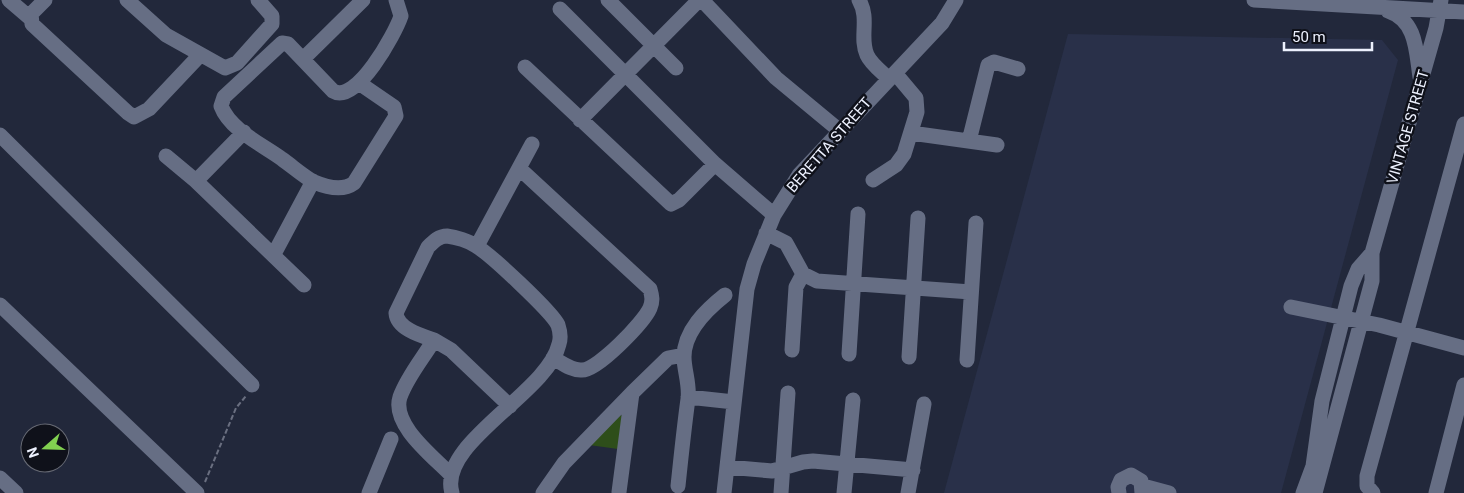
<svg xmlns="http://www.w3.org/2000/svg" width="1464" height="493" font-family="Roboto,sans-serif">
<rect width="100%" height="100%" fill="#22283b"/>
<!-- built -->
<path fill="#293049" d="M1068,34l314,6 16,20 -117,433h-337z"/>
<!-- green -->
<path fill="#2e4e1a" d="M622,414l-4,35 -29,-4z"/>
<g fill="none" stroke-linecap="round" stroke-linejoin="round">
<!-- path -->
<path stroke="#6a6f80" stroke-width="2" stroke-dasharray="5 2.5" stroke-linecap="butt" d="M205,482l31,-74 10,-12"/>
<!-- minor -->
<path stroke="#666e84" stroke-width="15" d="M9,0l21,18
M45,0l-14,14 1,10 96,89 6,4 15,-8 51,-54
M127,0l39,35 59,33 12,-5 35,-39v-8l-14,-16
M608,0l68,68
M702,0l74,78 64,53
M859,0c11,19 0,37 8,55 4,9 15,17 22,24
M1254,0l210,12
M560,9l155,155 59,51
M1388,11c29,10 28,40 32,66
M303,59l60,-59
M525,67l146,137 8,-4 36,-36
M359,83l35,24 2,9 -42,67c-12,9 -28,4 -40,-1 -11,-6 -22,-16 -32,-23 -19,-14 -52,-29 -61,-53l3,-9 58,-54 6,1 45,47c23,14 62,-57 68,-75l-5,-16
M580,120l119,-120
M911,133l86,12
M0,135l252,250
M969,141l19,-76 6,-3 24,7
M166,156l30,25 108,104
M520,169l130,120c2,7 3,12 0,19 -6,14 -52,62 -68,62 -10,1 -20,-7 -29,-12
M873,180l23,-15 8,-11 13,-42 -1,-14 -21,-25
M196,181l48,-49
M766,233l20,10 17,31 14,7 154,11
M477,246l55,-102
M274,254l39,-73
M0,305l197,188
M1291,307l88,18 85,23
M434,340l17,10 59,56
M792,350l4,-63 7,-13
M849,354l9,-140
M909,357l9,-139
M967,360l9,-137
M688,397l46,5
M727,467l45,4 31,-9 10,-1 100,9
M451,475c-17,-18 -60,-50 -51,-78 7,-20 23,-39 34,-57 -12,-4 -37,-11 -38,-27l32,-66c6,-6 11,-11 19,-11 9,1 22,5 29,10 13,7 76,66 82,79 2,6 3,13 1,19 -11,49 -122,99 -107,149
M0,478l16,15
M678,486c3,-29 6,-58 10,-87 2,-14 -4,-29 -4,-42 0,-26 22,-47 41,-62
M1143,486l26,7
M619,492l13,-99
M369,493l22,-54
M543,493l21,-30 68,-70 36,-35 16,-3
M724,493l23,-204 7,-25 20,-49 25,-40 143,-152 14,-23
M781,493l7,-100
M844,493l9,-93
M908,493l16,-89
M1119,493l-1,-6 3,-7 10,-5 10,6 1,12
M1303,493l10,-27 9,-65 29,-115 7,-17 14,-16
M1315,493l57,-212v-28l64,-225 5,-28
M1373,493l-6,-7v-10l97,-352
M1436,493l28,-108"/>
</g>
<g text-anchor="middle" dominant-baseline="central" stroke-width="5" stroke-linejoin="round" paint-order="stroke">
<!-- street labels -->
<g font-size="15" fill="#edf1fe" stroke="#0f111a">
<text transform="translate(1408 127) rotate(-74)">VINTAGE STREET</text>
<text transform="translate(829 145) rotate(-49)">BERETTA STREET</text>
</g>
</g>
<!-- north arrow -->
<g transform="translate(45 448) rotate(250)"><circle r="24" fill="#0f111a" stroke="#686b75"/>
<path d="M0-4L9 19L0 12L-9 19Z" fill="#81d050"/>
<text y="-8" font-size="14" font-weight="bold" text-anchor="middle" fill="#edf1fe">N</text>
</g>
<!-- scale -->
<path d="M1284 42v8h88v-8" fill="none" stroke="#edf1fe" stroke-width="2.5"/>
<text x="1292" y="42" font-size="15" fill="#edf1fe" stroke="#0f111a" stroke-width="4" paint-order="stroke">50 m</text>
</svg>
